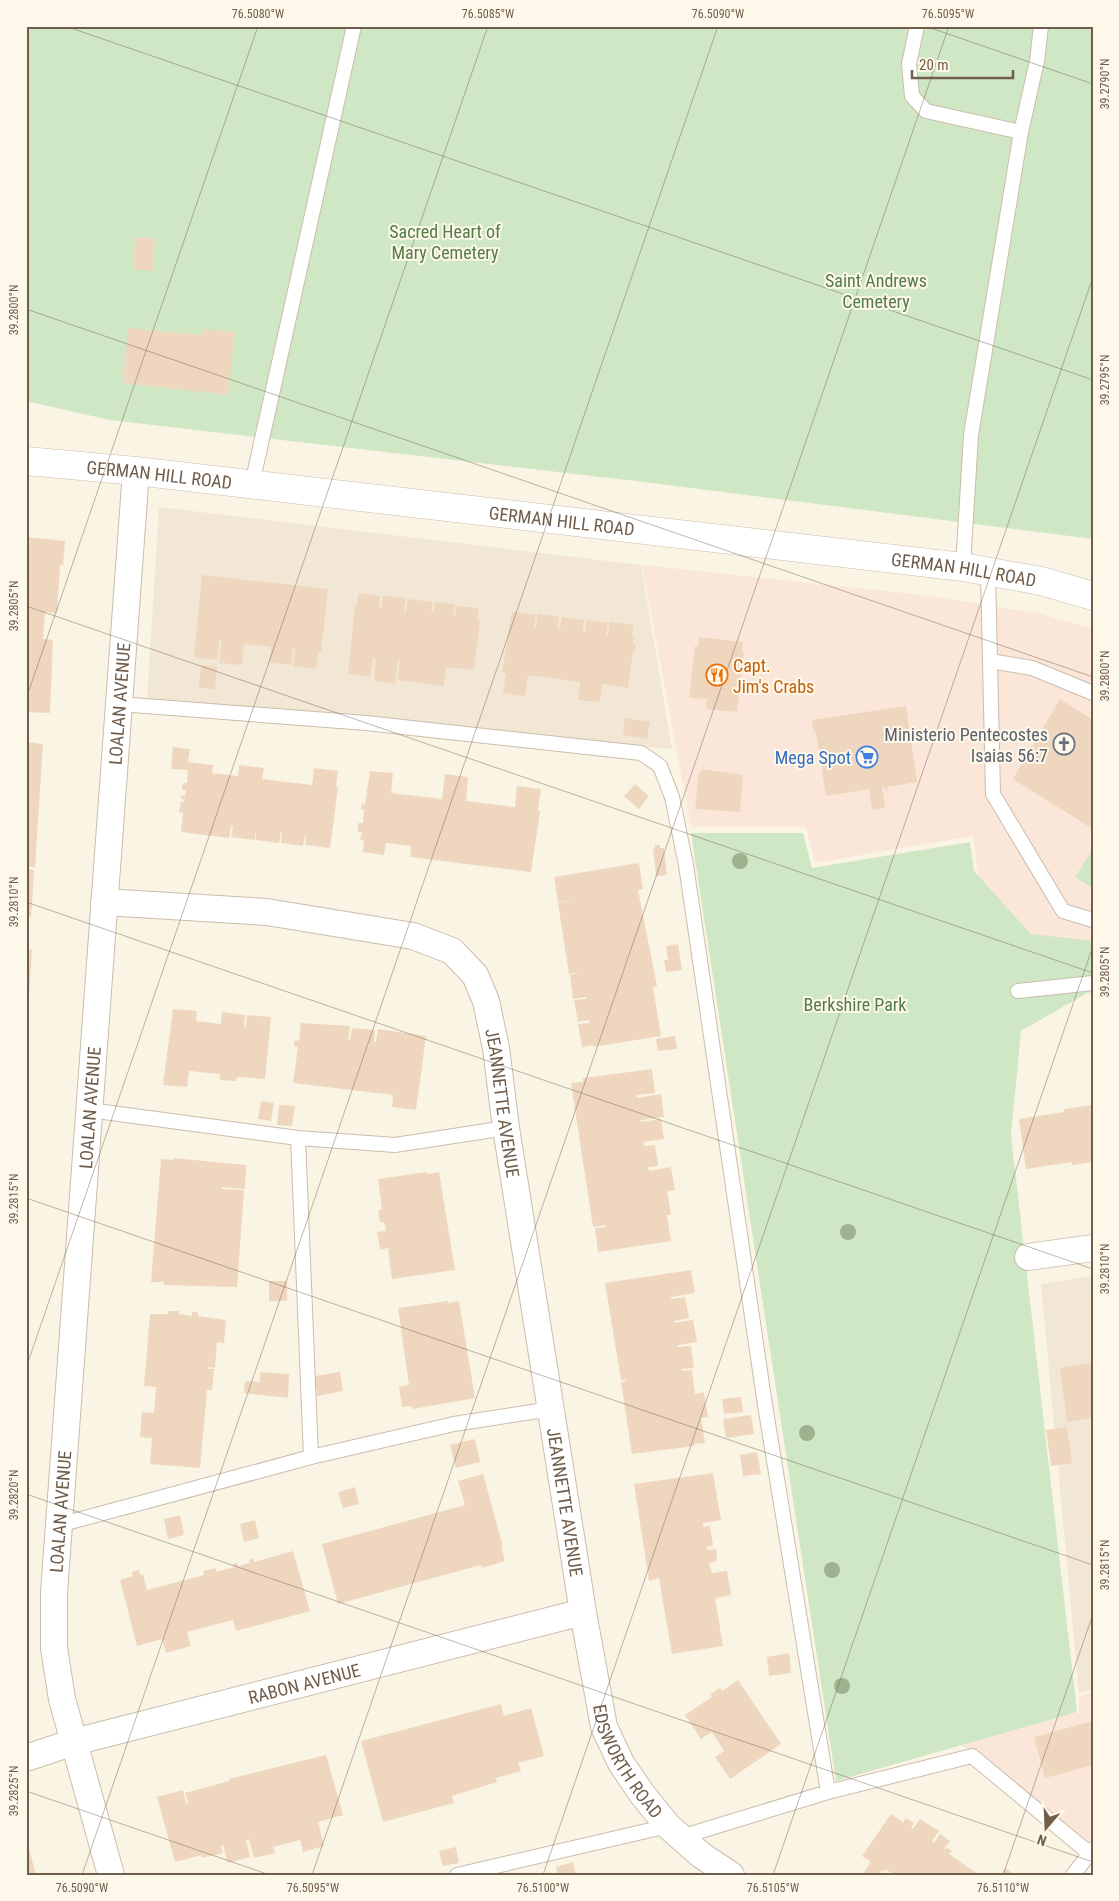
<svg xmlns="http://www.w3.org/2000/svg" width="1119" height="1901" font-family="'Roboto Condensed',sans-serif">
<rect width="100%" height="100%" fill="#faf4e5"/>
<!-- residential -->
<path fill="#f1e7d4" d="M159,507l482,58 31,184 -525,-49z
M1093,1276v413l-14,4 -38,-409z"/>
<!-- commercial -->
<path fill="#fae7d9" d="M642,565l280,30 116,18 55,16v347l-103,-21 -17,-119 -158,27 -9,-36h-115z
M1093,1692v147l-3,4 -129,-98 118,-33v-16z"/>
<!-- green -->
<path fill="#cfe7c4" d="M26,26h1067v513l-449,-57 -534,-62 -84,-19z
M691,833h112l9,35 158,-26 4,29 57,63 62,7v51l-6,1 -66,38 -10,104 66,577 -241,69z
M1093,849v39l-18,-11z"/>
<!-- building -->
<path fill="#eed7be" d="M135,237l20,2 -2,32 -20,-2z
M128,328l74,7 1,-6 32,3 -7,63 -105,-12z
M26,537l39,4 -2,24h-3l-3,48 -12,-1 -2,27 10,1 -3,73 -24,-1z
M202,575l126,14 -7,63h-3l-2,17 -23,-3 2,-17 -2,-1 -2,17 -22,-3 2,-15 -27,-3 -2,21 -23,-2 3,-23h-3l-2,20 -23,-3z
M358,593l22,3 -1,11 2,1 2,-12 23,2 -2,13h2l2,-12 25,3 -2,11h2l2,-11 20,2 -2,12h2l1,-10 23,2 -2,11 3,1 -6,50 -28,-3 -2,19 -46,-6 2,-19 -2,-1 -3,24 -21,-3 2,-22 -3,-1 -3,19 -22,-3 7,-69 2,1z
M512,612l24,3 -2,11 2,1 2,-13 21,3 -1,12 2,1 2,-13 22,3 -1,12 2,1 2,-13 21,3 -2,11 2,1 2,-13 23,3 -1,12h2l-1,8h3l-1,7 -2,-1 -5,37 -26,-4 -2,18 -22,-2 2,-18 -52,-7 -3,21 -22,-3 3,-19 -4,-1z
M699,637l44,5 -1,10h2l-7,60 -31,-3 1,-10 -18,-1 6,-52h3z
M201,665l16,2 -2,22 -16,-1z
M1060,699l33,21v109l-80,-50z
M906,706l11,76 -30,5 1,3 -3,1v-4l-3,1 3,20 -13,2 -3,-21 -43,7 -10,-63h-2l-2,-13z
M625,718l25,4 -3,17 -24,-4z
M26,742l17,2 -8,123h-9z
M173,747l17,2 -2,13 25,3 -1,8 26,3 1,-11 25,3 -2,11 50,6 2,-17 24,3 -2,16h2l-8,61 -25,-3 1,-10h-1l-2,11 -22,-3 1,-11h-1l-2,11 -23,-3v-11l-1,11 -24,-3 2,-11h-2l-2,12 -48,-6 2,-19 -4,-1 2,-10h3l1,-3h-4v-4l4,1 1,-6h-4l1,-7h4l1,-13 -17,-1z
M701,769l42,6 -3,37 -45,-3 4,-37h2z
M370,771l23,2 -2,20 51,6 3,-25 23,3 -2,24 49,6 2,-21 24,3 -3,21 2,1 -9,61 -121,-15 1,-11 -25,-3 -2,12 -21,-3 1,-11 -4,-1 2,-8h-4v-9h5l1,-13 -3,-1 1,-6 3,1z
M635,784l14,12 -10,13 -15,-13z
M654,845h6v3h4l3,27 -11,1 -3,-27 2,-1z
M639,863l4,26 -5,1 19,96 -4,1 8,49 -68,11v-2l-11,2 -4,-23 11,-1v-3l-11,2 -4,-22 12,-1v-2l-13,2 -3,-24 12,-3 -13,2 -11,-71 13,-3 -13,2 -4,-25z
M26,869l8,1 -3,47h-5z
M678,944l4,26 -16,2 -2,-12h4l-2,-14z
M26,949l6,1 -3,47h-3z
M173,1009l24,2 -1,10 25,3 1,-12 23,3 -1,12h2l1,-12 24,2 -6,62 -28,-2 -1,4 -16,-1v-6l-31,-3 -2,16 -24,-2z
M301,1023l49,3 -2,13 2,1 2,-12 23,2 -1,12h2l2,-13 48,7 -10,74 -24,-3 1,-12 -100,-12 5,-36 -4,-1 1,-6 4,1z
M675,1036l2,13 -19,2 -2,-12z
M652,1069l3,24 -18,2v3l24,-4 3,23 -24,3 1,2 20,-3 3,20 -20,3v4l11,-1 3,21 -10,1 1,4 22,-4 4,23 -8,1 4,24h-4l4,26 -73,11 -3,-24 10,-1v-2l-12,2 -22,-144 12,-1v-4z
M261,1101l13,2 -3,18 -13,-2z
M279,1105l16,1 -3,20 -15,-1z
M1093,1105v57l-21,3v-3l-46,7 -7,-50 45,-7v-3z
M173,1158l73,7 -1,24 -23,-2v2l22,1 -7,97 -73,-2v-3h-13l10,-123 12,1z
M427,1172v2l12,-2 16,98 -63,9 -4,-31 -8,2 -3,-18 9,-1 -2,-9h-4l-2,-12h4l-4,-31z
M691,1270l4,23 -24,4v2l14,-2 4,21 -15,3v2l19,-3 4,22 -19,3v2l13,-1 3,22 -12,1 1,2 9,-1 3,24 9,-2 4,25 -7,1 4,25 -11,1v2l-62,8 -11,-72 5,-1v-1h-5l-16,-97z
M269,1281h18v20h-18z
M448,1301v2l11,-2 16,97 -62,11 -1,-3 -10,1 -3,-20 10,-2 -11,-77z
M169,1311h10v3l13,2v-4h6v4l28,4 -2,23 -7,-1 -2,26 -7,-1v2h6l-2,21h-5l-7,78 -50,-4 2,-26 -12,-1 2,-25 12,1 2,-26 -12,-1 6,-72h18z
M1093,1363v55l-26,4 -7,-54z
M260,1372l29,2 -1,24 -44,-5 1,-12 15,1z
M340,1372l3,19 -26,5 -2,-20z
M741,1397l2,15 -19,2 -2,-15z
M751,1415l3,19 -28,4 -3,-19z
M1067,1427l5,36 -21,3 -5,-36z
M475,1439l5,23 -24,6 -6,-23z
M757,1452l4,22 -18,2 -3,-21z
M713,1473l8,47 -18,3v4l7,-1 3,19 -6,2v3l9,-1 1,12 -8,2 3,10 15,-2 4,24 -16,3 8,48 -51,8 -13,-76 -10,3 -15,-97z
M483,1474l20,73h-2l4,14 -23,7 -1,-3 -143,39 -16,-60 143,-39 -7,-24z
M355,1487l4,17 -16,4 -5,-16z
M180,1515l4,20 -16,4 -4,-20z
M255,1520l4,18 -15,4 -4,-18z
M293,1551l17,60 -74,20 -3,-11 -46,12 4,14 -25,7 -4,-14 -25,7 -17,-66 13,-4 -1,-4 7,-2 1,5 3,-1 4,16 57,-15 -1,-4 12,-3 2,4 17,-5 -1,-3 4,-1 1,3 12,-3 -1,-3 5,-2v4z
M789,1653l2,20 -22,3 -2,-19z
M738,1680l43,64 -51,35 -15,-22 9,-6 -12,-19 -11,7 -16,-24 27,-18 -2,-3 10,-6 2,3z
M501,1704l3,12 27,-8 13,48 -26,7 3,8 -25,7 1,4 -45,14 2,7 -71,19 -22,-81z
M1093,1721v44l-48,13 -11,-41z
M326,1755l17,60 -25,7 6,24 -21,6 -3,-12 -27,7 2,6 -21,5 -5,-19 -3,1 4,17 -22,6 -5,-18 -2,1 2,7 -21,5v-3l-27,7 -18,-65 26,-7 3,14 2,-1 -3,-10 44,-12v-2z
M891,1814l12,8 3,-4 8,5 -3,4 2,2 7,-10 19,12 -7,10 2,2 6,-9 10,7 -7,9 4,-2 5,3 -3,3 30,21h-85l-9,-6 -1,3 -2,-2 -4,5 -15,-1 8,-12 -9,-6z
M26,1841h1l9,34h-10z
M456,1847l3,16 -16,3 -4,-15z
M573,1862l3,13h-18l-2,-8z
M1005,1868l10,7h-14z"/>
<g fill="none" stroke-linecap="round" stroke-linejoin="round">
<!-- service casing -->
<g stroke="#cbbdac" stroke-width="16">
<path id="service" d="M917,26l-8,38 3,32 14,15 95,21
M252,484l102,-458
M963,567l8,-132 50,-303 16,-71 4,-35
M988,572l5,222 70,117 30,9
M990,661l42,7 61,25
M119,704l247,19 275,30 19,13 12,31 14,68 79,540 63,387
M1018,991l75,-8
M89,1110l209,28 97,7 111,-17
M298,1138l13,319
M59,1525l252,-68 143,-33 97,-15
M681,1837l147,-45 144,-36 117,97
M457,1875l211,-49
M1073,1875l20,-26"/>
</g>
<!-- minor casing -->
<g stroke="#cbbdac" stroke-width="28">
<g id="minor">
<path id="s1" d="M104,902l163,10 146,24 39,15 23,24 11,26 10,47 10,80 77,484 21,115 17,36 21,31 26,32 33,29 30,20"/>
<path d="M1028,1257l65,-9"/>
<path id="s2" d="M26,1758l48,-16 509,-130"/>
<path id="s3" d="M111,1875l-49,-176 -8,-51v-55l82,-1122"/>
</g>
</g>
<!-- tertiary casing -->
<g stroke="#cbbdac" stroke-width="29">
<g id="tertiary">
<path id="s4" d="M26,461l110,10 827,96 78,14 52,15"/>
</g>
</g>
<!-- service -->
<use href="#service" stroke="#fff" stroke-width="14"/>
<!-- minor -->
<use href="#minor" stroke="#fff" stroke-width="26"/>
<!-- tertiary -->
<use href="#tertiary" stroke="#fff" stroke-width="28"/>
</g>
<!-- trees -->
<g fill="#9eb28f">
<circle cx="740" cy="861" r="8"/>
<circle cx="848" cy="1232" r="8"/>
<circle cx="807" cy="1433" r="8"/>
<circle cx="832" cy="1570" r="8"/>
<circle cx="842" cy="1686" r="8"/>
</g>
<!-- ticks -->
<path fill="none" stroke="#715d4c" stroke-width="1" stroke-opacity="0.45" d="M65,26l1028,354M925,26l168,58M26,30l2,-4M26,309l1067,368M26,606l1067,367M26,699l232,-673M26,902l1067,367M26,1198l1067,367M26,1368l462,-1342M26,1494l1067,368M26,1791l244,84M82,1875l636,-1849M312,1875l637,-1849M543,1875l550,-1598M773,1875l320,-929M1003,1875l90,-261"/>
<!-- icons -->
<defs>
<g id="restaurant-ring" transform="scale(1.125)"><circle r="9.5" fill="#fef8eb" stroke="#e8710a" stroke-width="1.5"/><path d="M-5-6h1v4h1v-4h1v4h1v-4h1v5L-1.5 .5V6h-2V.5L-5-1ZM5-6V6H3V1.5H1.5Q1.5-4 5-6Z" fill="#e8710a"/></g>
<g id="church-ring" transform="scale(1.125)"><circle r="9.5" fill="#fef8eb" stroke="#6b7280" stroke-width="1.5"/><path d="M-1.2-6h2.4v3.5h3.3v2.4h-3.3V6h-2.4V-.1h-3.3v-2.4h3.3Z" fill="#6b7280"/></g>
<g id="supermarket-ring" transform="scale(1.125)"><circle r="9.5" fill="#fef8eb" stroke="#3f7fe0" stroke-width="1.5"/><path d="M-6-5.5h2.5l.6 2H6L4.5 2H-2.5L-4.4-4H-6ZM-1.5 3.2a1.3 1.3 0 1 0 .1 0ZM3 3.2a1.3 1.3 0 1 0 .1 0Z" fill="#3f7fe0"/></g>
</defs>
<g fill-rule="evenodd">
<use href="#restaurant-ring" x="717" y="675"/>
<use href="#church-ring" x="1064" y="744"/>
<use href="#supermarket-ring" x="867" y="757"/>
</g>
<g text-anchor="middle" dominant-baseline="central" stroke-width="4" stroke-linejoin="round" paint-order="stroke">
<!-- park labels -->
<g font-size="18" fill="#527c48" stroke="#fef8eb">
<text x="445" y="231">Sacred Heart of<tspan x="445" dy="21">Mary Cemetery</tspan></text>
<text x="876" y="280">Saint Andrews<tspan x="876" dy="21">Cemetery</tspan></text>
<text x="855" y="1004">Berkshire Park</text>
</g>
<!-- street labels -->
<g font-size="18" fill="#715d4c" stroke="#fef8eb">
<text stroke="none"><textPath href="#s4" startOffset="134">GERMAN HILL ROAD</textPath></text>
<text stroke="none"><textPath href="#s4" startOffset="539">GERMAN HILL ROAD</textPath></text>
<text stroke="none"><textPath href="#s4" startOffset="944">GERMAN HILL ROAD</textPath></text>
<text stroke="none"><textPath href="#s3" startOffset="1181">LOALAN AVENUE</textPath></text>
<text stroke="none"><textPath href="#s1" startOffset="518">JEANNETTE AVENUE</textPath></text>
<text stroke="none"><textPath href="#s3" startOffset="776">LOALAN AVENUE</textPath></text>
<text stroke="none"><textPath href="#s1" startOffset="922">JEANNETTE AVENUE</textPath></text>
<text stroke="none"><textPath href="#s3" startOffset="371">LOALAN AVENUE</textPath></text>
<text stroke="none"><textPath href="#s2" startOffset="288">RABON AVENUE</textPath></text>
<text stroke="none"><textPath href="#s1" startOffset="1191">EDSWORTH ROAD</textPath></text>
</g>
<!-- food labels -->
<g font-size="18" fill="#c56008" stroke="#fef8eb" text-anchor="start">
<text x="733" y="665">Capt.<tspan x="733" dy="21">Jim's Crabs</tspan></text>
</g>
<!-- worship labels -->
<g font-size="18" fill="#5b616d" stroke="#fef8eb" text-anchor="end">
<text x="1048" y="734">Ministerio Pentecostes<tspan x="1048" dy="21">Isaias 56:7</tspan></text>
</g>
<!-- shop labels -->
<g font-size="18" fill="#366cbe" stroke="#fef8eb" text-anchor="end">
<text x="851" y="757">Mega Spot</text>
</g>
</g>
<!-- border -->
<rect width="1119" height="1901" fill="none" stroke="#fef8eb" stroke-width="55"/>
<!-- north arrow -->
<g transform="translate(1046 1828) rotate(199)" stroke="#fef8eb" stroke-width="4" paint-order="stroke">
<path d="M0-4L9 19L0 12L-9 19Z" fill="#715d4c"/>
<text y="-8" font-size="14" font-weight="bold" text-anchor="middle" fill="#715d4c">N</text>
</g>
<!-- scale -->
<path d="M912 70v8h101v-8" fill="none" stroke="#715d4c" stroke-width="2.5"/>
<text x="919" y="70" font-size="15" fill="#715d4c" stroke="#fef8eb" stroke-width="4" paint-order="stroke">20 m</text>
<rect x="28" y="28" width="1064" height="1846" fill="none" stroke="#715d4c" stroke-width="2"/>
<g font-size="12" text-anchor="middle" fill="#715d4c">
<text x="258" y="18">76.5080°W</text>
<text x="488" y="18">76.5085°W</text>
<text x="718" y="18">76.5090°W</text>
<text x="948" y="18">76.5095°W</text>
<text transform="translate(1105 84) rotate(-90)" y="4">39.2790°N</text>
<text transform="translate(14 310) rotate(-90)" y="4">39.2800°N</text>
<text transform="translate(1105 380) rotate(-90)" y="4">39.2795°N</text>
<text transform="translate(14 606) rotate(-90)" y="4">39.2805°N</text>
<text transform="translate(1105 676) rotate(-90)" y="4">39.2800°N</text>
<text transform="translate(14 902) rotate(-90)" y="4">39.2810°N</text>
<text transform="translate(1105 972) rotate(-90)" y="4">39.2805°N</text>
<text transform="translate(14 1199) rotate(-90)" y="4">39.2815°N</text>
<text transform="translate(1105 1269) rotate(-90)" y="4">39.2810°N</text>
<text transform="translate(14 1495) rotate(-90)" y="4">39.2820°N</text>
<text transform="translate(1105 1565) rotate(-90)" y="4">39.2815°N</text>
<text transform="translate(14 1791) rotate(-90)" y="4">39.2825°N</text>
<text x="82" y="1892">76.5090°W</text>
<text x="313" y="1892">76.5095°W</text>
<text x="543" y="1892">76.5100°W</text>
<text x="773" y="1892">76.5105°W</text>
<text x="1003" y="1892">76.5110°W</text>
</g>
</svg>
